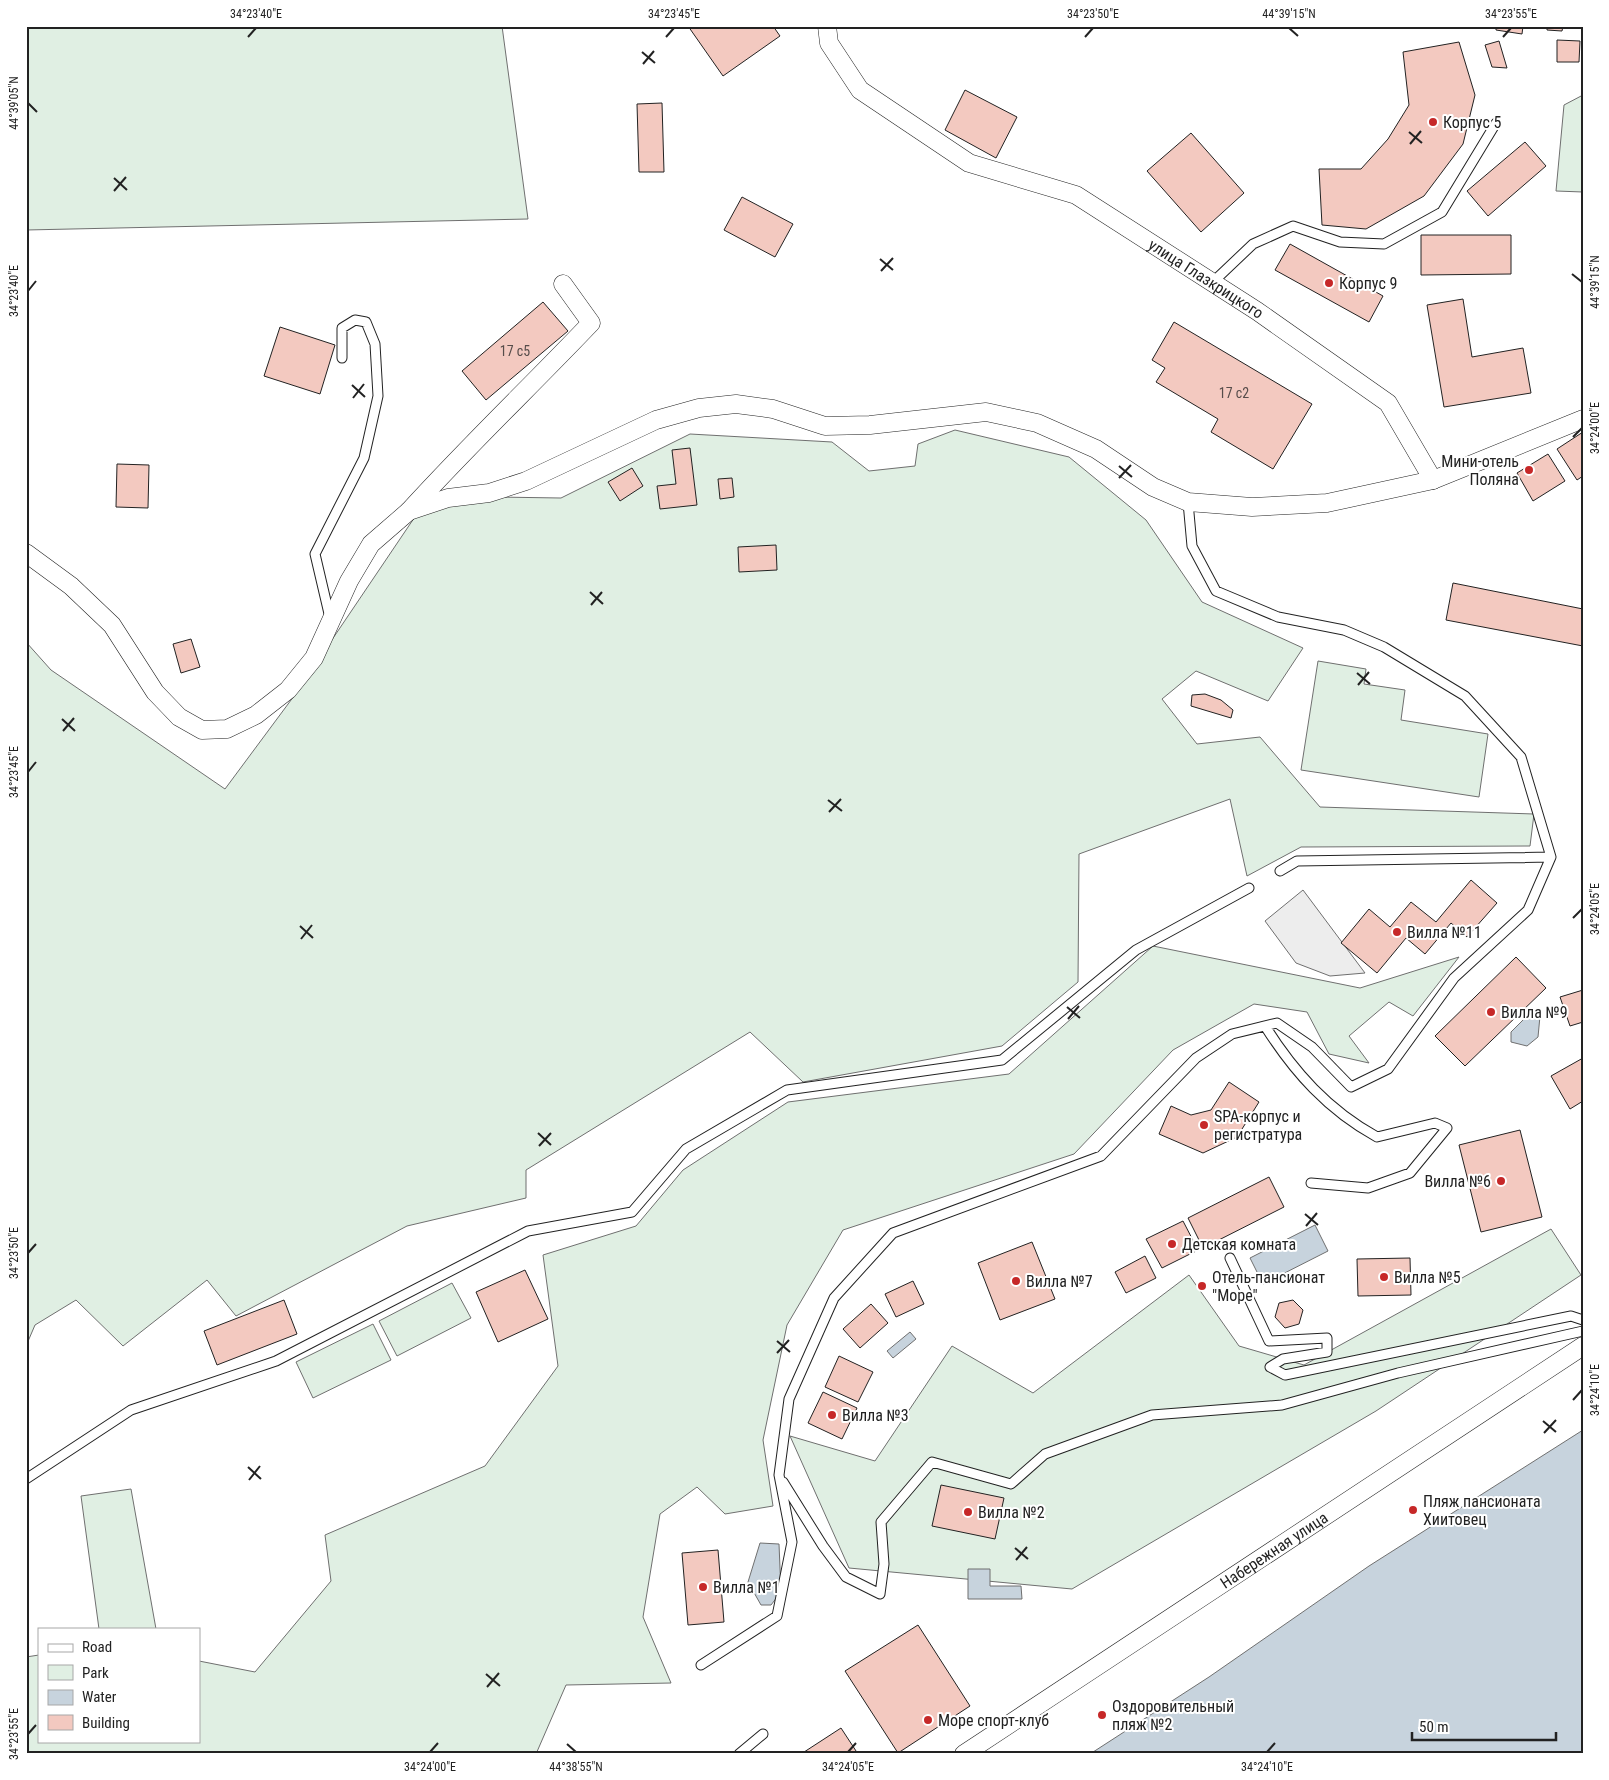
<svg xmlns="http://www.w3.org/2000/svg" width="1609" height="1780" font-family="'Roboto Condensed',sans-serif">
<rect width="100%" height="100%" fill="#fff"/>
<!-- green -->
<path fill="#e0efe3" stroke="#6f6f6f" d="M26,26h476l26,193 -502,11z
M1583,95v97l-27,-1 8,-86z
M955,430l114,27 77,63 56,82 101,46 -35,53 -72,-30 -34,28 35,45 63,-7 60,70 214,7 -4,32 -229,1 -54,29 -17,-77 -151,55 -1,128 -76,64 -199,36 -53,-50 -224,138v28l-119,28 -171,90 -29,-36 -84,66 -47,-46 -41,25 -9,21v-704l25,28 174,119 69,-93 135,-200 132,2 129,-64 142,8 37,29 46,-5 3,-22z
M1318,661l48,8 -2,15 41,6 -4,30 87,14 -9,63 -178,-27z
M1153,946l207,42 99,-31 -46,59 -24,-14 -40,34 20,27 -40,-9 -22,-42 -53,-8 -81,46 -99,104 -231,76 -56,95 -24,115 10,66 -48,8 -28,-27 -37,27 -17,103 28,66 -105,2 -30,69h-510v-97l13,-2v86h160v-80l56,11 76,-91 -6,-46 160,-69 73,-100 -15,-111 93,-29 47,-56 105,-68 221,-28z
M1551,1229l30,46 -205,136 -304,178 -223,-21 -59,-132 85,25 77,-115 81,47 156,-118 50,71 65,19z
M452,1283l19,35 -74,38 -18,-35z
M373,1324l18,36 -78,38 -17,-36z
M131,1489l25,140h-57l-18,-133z"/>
<!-- parking -->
<path fill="#ededed" stroke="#6f6f6f" d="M1303,890l62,83 -35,3 -34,-13 -31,-42z"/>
<!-- water -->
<path fill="#c7d3dd" stroke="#6f6f6f" d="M1529,1014l11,2 -2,21 -11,9 -16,-4v-10z
M1315,1225l13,26 -65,33 -13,-26z
M910,1332l6,7 -23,19 -6,-7z
M1583,1430v324h-493l119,-77 160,-111z
M760,1543l19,1 2,48 -10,13h-10l-13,-23z
M968,1569h22v17h31l1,13h-54z"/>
<!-- building -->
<path fill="#f3c9c0" stroke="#222" d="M688,26h85l7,10 -57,40z
M1496,26h27l-1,8 -26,-4z
M1547,26h16l-1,5 -15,-1z
M1557,40l23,1 -1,21h-22z
M1499,41l8,27 -15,-1 -7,-22z
M1459,42l16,53 -12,49 -39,52 -58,33 -44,-4 -3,-56h42l27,-30 21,-34 -6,-53z
M965,90l52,27 -21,41 -51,-28z
M662,103l2,69h-25l-2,-68z
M1191,133l53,60 -43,39 -54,-61z
M1525,142l21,24 -58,50 -21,-25z
M742,197l51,27 -18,33 -51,-27z
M1421,235h90v39l-90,1z
M1290,244l93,52 -14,26 -94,-52z
M1463,299l9,58 51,-9 8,45 -87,14 -17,-102z
M543,302l25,29 -82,69 -24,-29z
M1174,322l138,82 -39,65 -62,-37 7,-13 -62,-37 9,-14 -13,-8z
M280,327l55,18 -15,49 -56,-18z
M1583,432v44l-6,4 -20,-31z
M690,448l7,57 -37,4 -3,-23 19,-2 -4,-34z
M1548,454l17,27 -32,20 -16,-28z
M117,464l32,1 -1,43 -32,-1z
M632,468l11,18 -23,15 -12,-19z
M732,478l2,19 -14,2 -2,-20z
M776,545l1,25 -38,2 -1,-25z
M1453,583l130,26v37l-137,-26z
M191,639l9,28 -19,6 -8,-29z
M1205,694l16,6 12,10 -2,8 -40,-12 1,-11z
M1471,880l26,23 -30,34 -16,-14 -26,31 -19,-16 -29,35 -36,-30 28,-34 21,18 21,-25 25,20z
M1516,957l30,31 -81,78 -30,-30z
M1583,990v32l-13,4 -10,-29z
M1583,1058v43l-13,8 -19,-33z
M1229,1082l30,20 -22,35 -34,16 -44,-19 12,-28 20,9 20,-5z
M1520,1130l22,87 -61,15 -22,-87z
M1269,1177l15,30 -81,41 -15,-30z
M1183,1221l15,29 -36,18 -16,-29z
M1032,1242l23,57 -55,21 -22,-57z
M1145,1256l11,22 -30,15 -11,-21z
M1410,1258l1,37 -53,1 -1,-37z
M525,1270l23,49 -50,23 -22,-50z
M913,1281l11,23 -28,13 -11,-23z
M284,1300l13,34 -80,31 -13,-34z
M1293,1300l10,10 -4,14 -14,4 -10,-11 4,-14z
M871,1304l17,19 -28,25 -17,-19z
M839,1356l34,16 -15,30 -33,-15z
M823,1392l34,16 -15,31 -34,-16z
M941,1485l63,13 -9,41 -63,-13z
M718,1550l6,72 -36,3 -6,-72z
M918,1625l52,81 -72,47 -53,-82z
M841,1728l17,26h-57z"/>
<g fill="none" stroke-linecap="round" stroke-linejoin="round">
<!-- service casing -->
<g stroke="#222" stroke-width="11">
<path id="service" d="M1213,282l40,-38 40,-18 47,16 44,2 58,-32 54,-89
M330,618l-15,-64 49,-96 14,-62 -3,-52 -9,-22 -11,-2 -13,8v30
M1280,871l17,-10 254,-4
M1265,1026c29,46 63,84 112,111l58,-14 12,5 -37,45 -42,15 -57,-5
M1230,1258l39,83 58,-3v14l-44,7 -13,8 15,8 286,-59 12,4
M26,1479l105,-69 145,-49 252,-130 104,-19 54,-63 101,-59 215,-30 134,-110 113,-62
M783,1482l40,64 23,31 34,17 4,-30 -3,-42 51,-60 79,22 34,-30 107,-39 130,-10 116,-32 185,-42
M701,1665l76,-49 15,-74 -13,-67 10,-76 45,-101 59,-65 208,-77 95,-98 36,-24 45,-11 35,24 39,40 37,-18 66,-91 74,-68 23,-53 -30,-100 -56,-61 -81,-49 -40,-17 -66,-13 -62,-26 -24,-45 -4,-44
M739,1754l24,-20"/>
</g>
<!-- minor casing -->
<g stroke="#222" stroke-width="19">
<g id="minor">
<path id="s1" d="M827,26l2,17 31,47 109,73 107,32 181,116 131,92 45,77"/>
<path d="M409,511c59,-65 122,-125 182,-188l-28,-39"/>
<path d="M26,553l45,33 41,39 43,67 24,25 23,13 25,-1 29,-14 32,-25 26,-32 35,-77 22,-37 38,-33 39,-13 41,-5 37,-12 130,-61 43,-12 37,-4 37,5 52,17 45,-1 116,-13 51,11 59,26 57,38 35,15 64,5 75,-4 106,-23 150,-61"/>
<path id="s2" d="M964,1754l619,-408"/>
</g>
</g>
<!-- service -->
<use href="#service" stroke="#fff" stroke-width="9"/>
<!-- minor -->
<use href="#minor" stroke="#fff" stroke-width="18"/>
</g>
<!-- ticks -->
<path fill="none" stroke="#222" stroke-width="2" d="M1289,28l9,8M248,37l8,-9M666,37l8,-9M1085,37l8,-9M1503,37l8,-9M642,52l13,11M643,64l11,-13M28,103l9,9M1409,132l13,11M1410,144l11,-13M114,178l13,12M114,191l12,-14M880,259l13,11M881,271l12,-13M1572,274l10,8M28,291l8,-10M352,385l13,12M353,398l11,-14M1573,437l9,-9M1119,466l13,11M1119,478l12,-13M590,592l13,12M591,605l11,-13M1357,673l13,11M1358,685l11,-13M62,719l13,12M63,731l11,-13M28,772l8,-10M828,800l14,11M829,812l12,-13M1573,918l9,-9M300,926l13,12M301,939l11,-14M1067,1007l13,11M1068,1019l11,-13M538,1133l13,12M539,1146l12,-13M1305,1214l13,11M1306,1226l11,-13M28,1253l8,-9M777,1341l13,11M777,1353l12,-13M1573,1400l9,-10M1543,1421l13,11M1544,1433l12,-13M248,1467l13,12M249,1480l11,-14M1015,1548l13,11M1016,1560l11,-13M486,1674l14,12M487,1687l12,-14M28,1734l8,-9M567,1744l9,8M430,1752l8,-9M848,1752l8,-9M1267,1752l8,-9"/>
<!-- markers -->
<g fill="#c62828" stroke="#fff" stroke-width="2">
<circle cx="1433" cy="122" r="5"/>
<circle cx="1329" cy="283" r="5"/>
<circle cx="1529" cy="470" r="5"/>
<circle cx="1397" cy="932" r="5"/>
<circle cx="1491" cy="1012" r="5"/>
<circle cx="1204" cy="1125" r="5"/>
<circle cx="1501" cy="1181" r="5"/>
<circle cx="1172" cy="1244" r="5"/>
<circle cx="1384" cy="1277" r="5"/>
<circle cx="1016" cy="1281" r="5"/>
<circle cx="1202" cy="1286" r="5"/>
<circle cx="832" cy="1415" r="5"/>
<circle cx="1413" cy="1510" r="5"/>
<circle cx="968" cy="1512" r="5"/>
<circle cx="703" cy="1587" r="5"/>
<circle cx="1102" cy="1715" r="5"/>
<circle cx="928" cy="1720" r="5"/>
</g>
<g text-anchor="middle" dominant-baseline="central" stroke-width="4" stroke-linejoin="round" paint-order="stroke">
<!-- number labels -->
<g font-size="14" fill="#564c4a">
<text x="515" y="351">17 с5</text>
<text x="1234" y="393">17 с2</text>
</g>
<!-- poi labels -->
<g font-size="16" fill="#222" stroke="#fff" text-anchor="start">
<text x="1443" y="122">Корпус 5</text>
<text x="1339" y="283">Корпус 9</text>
<text x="1519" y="461" text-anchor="end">Мини-отель<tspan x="1519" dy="18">Поляна</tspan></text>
<text x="1407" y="932">Вилла №11</text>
<text x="1501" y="1012">Вилла №9</text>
<text x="1214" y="1116">SPA-корпус и<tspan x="1214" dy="18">регистратура</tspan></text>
<text x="1491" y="1181" text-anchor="end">Вилла №6</text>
<text x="1182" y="1244">Детская комната</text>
<text x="1212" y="1277">Отель-пансионат<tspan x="1212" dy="18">"Море"</tspan></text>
<text x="1394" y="1277">Вилла №5</text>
<text x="1026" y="1281">Вилла №7</text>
<text x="842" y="1415">Вилла №3</text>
<text x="1423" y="1501">Пляж пансионата<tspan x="1423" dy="18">Хиитовец</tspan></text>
<text x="978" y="1512">Вилла №2</text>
<text x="713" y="1587">Вилла №1</text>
<text x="1112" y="1706">Оздоровительный<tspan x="1112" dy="18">пляж №2</tspan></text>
<text x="938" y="1720">Море спорт-клуб</text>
</g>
<!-- street labels -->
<g font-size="16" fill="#222" stroke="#fff">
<text stroke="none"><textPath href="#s1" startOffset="471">улица Глазкрицкого</textPath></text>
<text stroke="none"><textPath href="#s2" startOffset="371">Набережная улица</textPath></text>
</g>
</g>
<!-- border -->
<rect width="1609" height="1780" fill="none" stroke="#ffffff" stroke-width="55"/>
<!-- legend -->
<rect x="38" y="1628" width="162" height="115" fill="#ffffff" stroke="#a7a7a7"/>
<rect x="48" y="1644" width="25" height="8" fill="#ffffff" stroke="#a7a7a7"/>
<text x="82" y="1652" font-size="15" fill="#222222">Road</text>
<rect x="48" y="1665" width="25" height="15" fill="#e0efe3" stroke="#a7a7a7"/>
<text x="82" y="1678" font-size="15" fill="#222222">Park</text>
<rect x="48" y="1690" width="25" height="15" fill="#c7d3dd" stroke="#a7a7a7"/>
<text x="82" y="1702" font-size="15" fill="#222222">Water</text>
<rect x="48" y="1715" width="25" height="15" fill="#f3c9c0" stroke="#a7a7a7"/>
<text x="82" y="1728" font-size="15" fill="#222222">Building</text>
<!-- scale -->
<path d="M1412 1732v8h144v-8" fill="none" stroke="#222222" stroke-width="2.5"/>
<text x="1419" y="1732" font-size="15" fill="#222222" stroke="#ffffff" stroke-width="4" paint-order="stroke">50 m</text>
<rect x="28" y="28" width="1554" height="1724" fill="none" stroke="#222" stroke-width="2"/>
<g font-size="12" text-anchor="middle" fill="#222">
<text x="256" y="18">34°23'40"E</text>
<text x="674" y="18">34°23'45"E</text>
<text x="1093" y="18">34°23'50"E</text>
<text x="1289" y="18">44°39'15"N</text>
<text x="1511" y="18">34°23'55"E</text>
<text transform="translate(14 103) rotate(-90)" y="4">44°39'05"N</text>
<text transform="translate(1595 282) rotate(-90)" y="4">44°39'15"N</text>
<text transform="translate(14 291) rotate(-90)" y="4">34°23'40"E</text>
<text transform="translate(1595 428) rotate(-90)" y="4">34°24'00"E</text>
<text transform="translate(14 772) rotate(-90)" y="4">34°23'45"E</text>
<text transform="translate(1595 909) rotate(-90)" y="4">34°24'05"E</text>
<text transform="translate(14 1253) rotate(-90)" y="4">34°23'50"E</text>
<text transform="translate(1595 1390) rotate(-90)" y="4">34°24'10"E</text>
<text transform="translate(14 1734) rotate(-90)" y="4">34°23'55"E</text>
<text x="430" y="1771">34°24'00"E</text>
<text x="576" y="1771">44°38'55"N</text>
<text x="848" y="1771">34°24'05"E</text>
<text x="1267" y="1771">34°24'10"E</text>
</g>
</svg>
